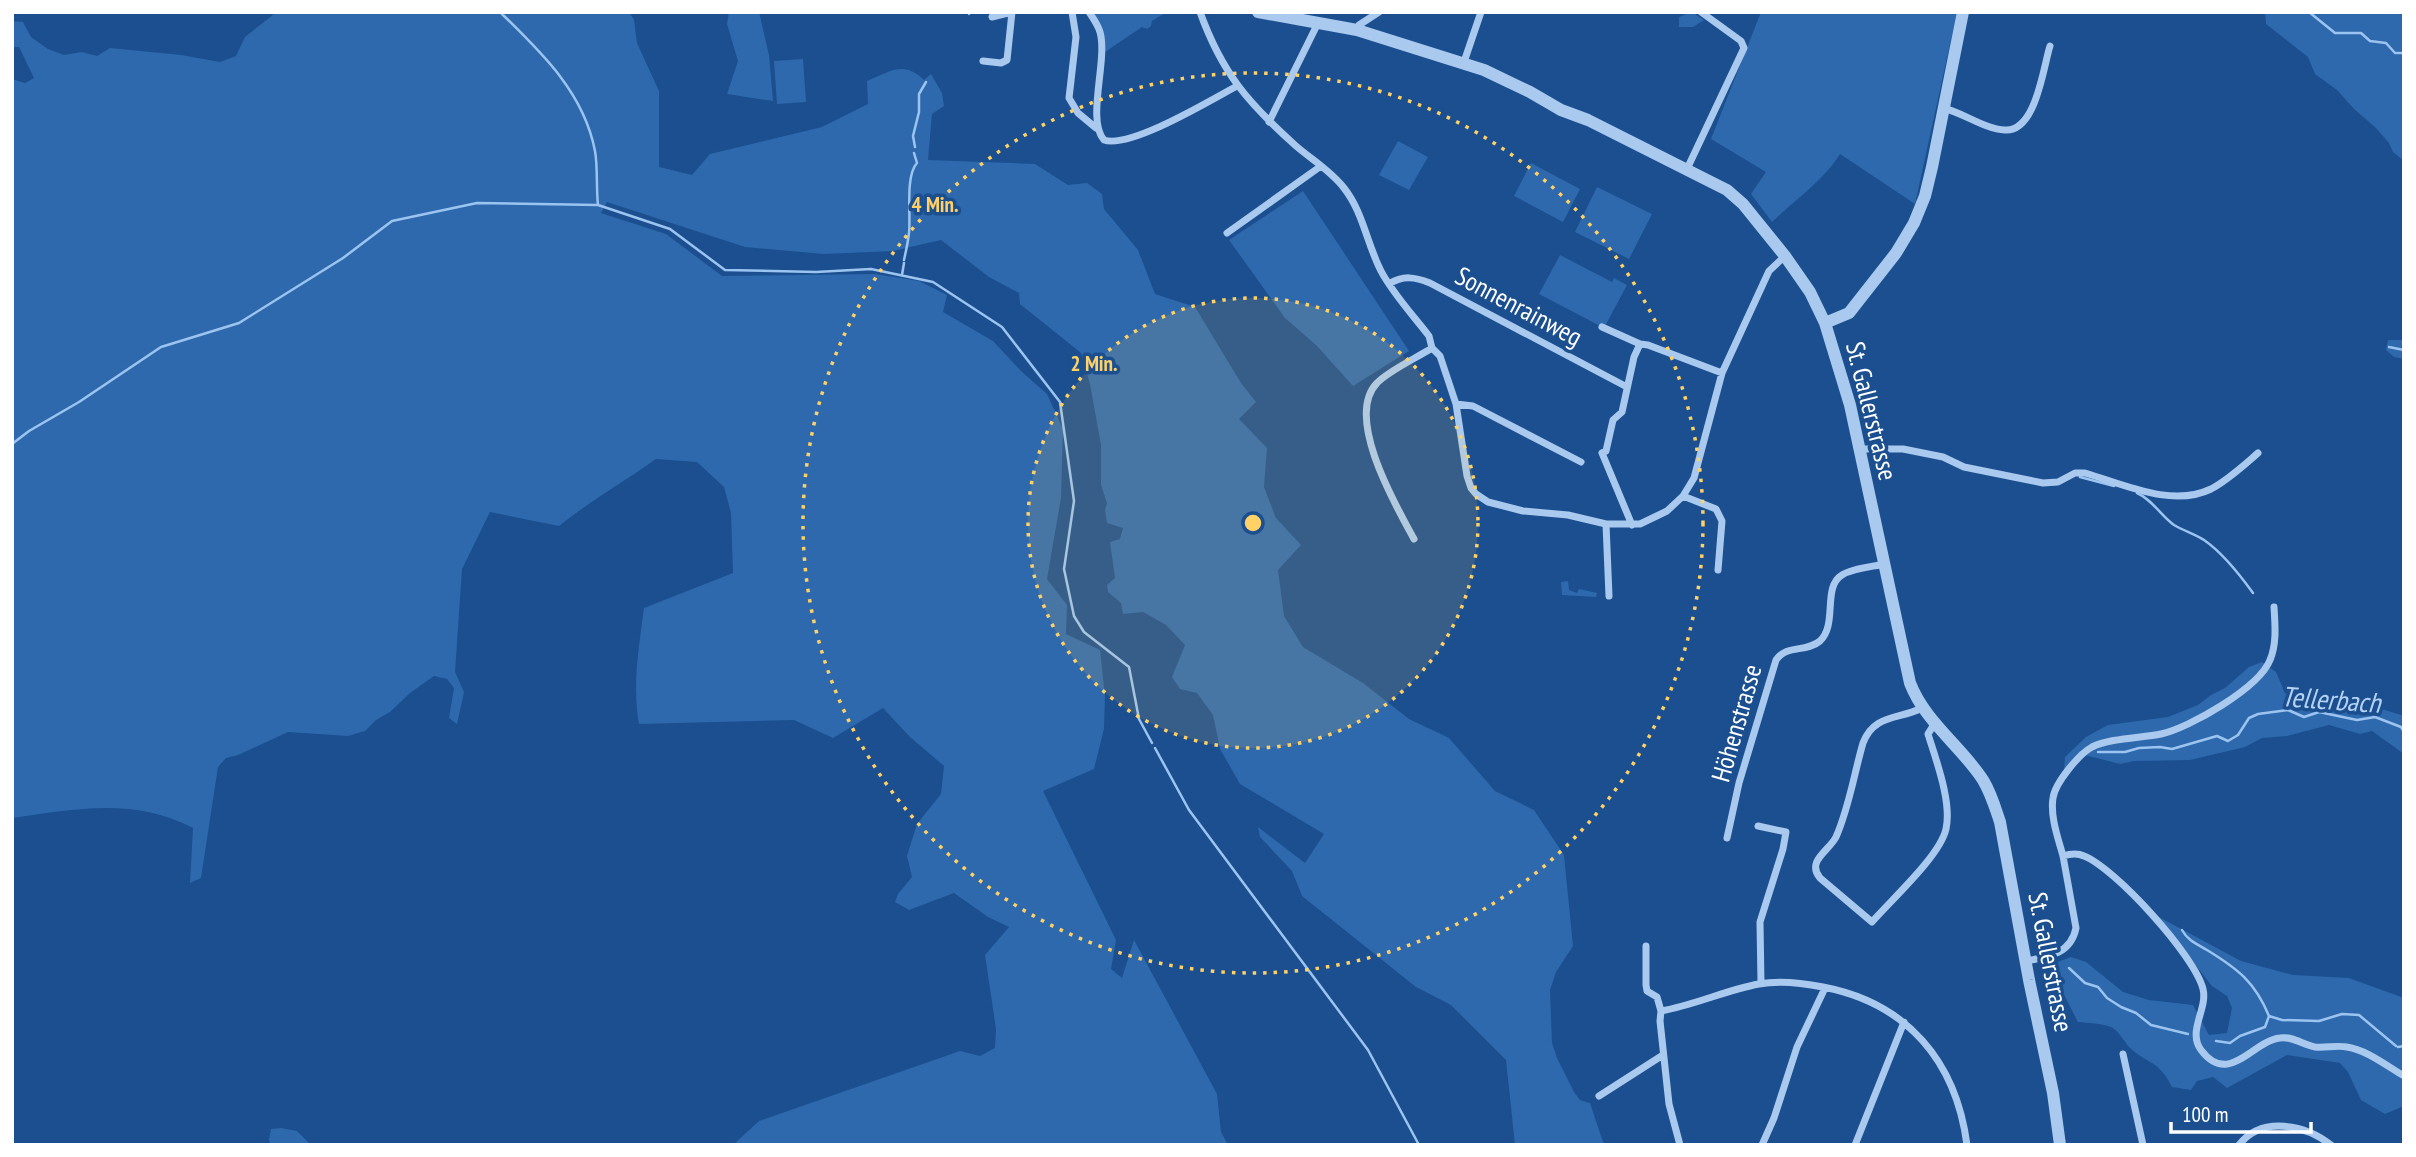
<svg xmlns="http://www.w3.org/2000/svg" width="2416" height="1157" font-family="'PT Sans Narrow',sans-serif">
<rect width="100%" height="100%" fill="#1b4f8f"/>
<!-- green -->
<path fill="#2e69ad" d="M280,12h349l5,8 3,23 22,48v76l33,8 18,-21 112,-27 46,-23 -1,-23c23,-9 36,-21 57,-1l7,-6 11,19 2,13 -12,8 -4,46 107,4 33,21 19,-2 15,11 2,15 34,41 17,44 40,13 46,76 15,19 -17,17 28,29 -3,39 12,31 25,27 -23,25 6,46 19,31 60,36 46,36 40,19 46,53 39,19 30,45 9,91 -17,26 -6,18 2,53 5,15 17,34 6,8 10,3 14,42h-89l-9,-85 -55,-55 -35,-18 -114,-91 -10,-25 -32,-34 -2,-10 47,36 19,-29 -84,-50 -20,-35 -7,-34 -16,-22 -17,-4 -8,-12 13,-32 -19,-20 -23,-13 -20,2 -2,-11 -13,-11 -1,-7 8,-7 -5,-36 10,-3 3,-11 -16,-5 -2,-13 2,-7 -6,-18v-40l-11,-61 -9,-31 -61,-49 -1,-11 -30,-16 -48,-37 -48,11 -69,3 -79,-7 -138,-45 -6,11 65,21 56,42 153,-2 44,7 28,14 -4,17 50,29 28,30 26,23 16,35 -2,69 -14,81 20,26 -1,29 34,16 5,46 -1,33 -10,40 -51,22 73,149 -5,29 11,9 12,-38 83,154 4,38 7,13h-495l26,-24 201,-70 20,5 15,-8 1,-19 -11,-74 24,-28 -21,-10 -34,-24 -45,17 -14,-8 3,-8 14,-17 -5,-21 10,-32 24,-30 3,-28 -34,-29 -27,-29 -50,30 -39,-18 -155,4c-7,-38 0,-78 5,-116l89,-35 -2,-60 -7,-26 -27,-25 -41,-3c-32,23 -66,42 -97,67l-69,-14 -28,57 -7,103 9,20 -7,32 -8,-6 5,-30 -7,-9 -13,-3 -24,17 -20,19 -14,8 -11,11 -17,5 -60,-4 -50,23 -12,3 -8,9 -17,111 -11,5 3,-55c-60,-31 -117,-19 -181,-10v-739l13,4 9,-5 -15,-31h-7v-26l11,1 8,15 17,12 16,6 18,-3 15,4 13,-8 71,7 39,7 16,-6 9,-19 29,-23z
M729,12h30l10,43 4,46 -46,-7 11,-33 -11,-37z
M1086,12h79v1l-13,8 -1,5 -4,3 -5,-2 -40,27 -6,-24z
M1691,12h5v3l8,5 -11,7h-14v-10z
M1761,12h196l-42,192 -75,-50c-16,26 -44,45 -68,68l-21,-28 15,-22 -55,-33z
M2265,12h139v149l-11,-9 -4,-9 -14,-16 -21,-18 -17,-19 -22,-16 -7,-17 -42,-33z
M803,59l3,43 -29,2 -3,-43z
M1398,141l30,16 -19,33 -30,-15z
M1531,163l49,26 -17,33 -49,-26z
M1597,187l55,27 -23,45 -54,-27z
M1303,191l106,160 -56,35 -36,-40 -32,-28 -56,-78z
M1560,255l52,27 2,-4 13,7 -23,43 -65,-34z
M2388,340h16v19l-10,-2 -8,-7z
M1568,581l1,9 8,3 2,-4 18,4 -1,4 -34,-2 -1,-13z
M2262,662l14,10 9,21 16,12 12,2 9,-2 18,6 29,-6 35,11v38l-32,-23 -12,3 -31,-9 -42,11 -25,2 -17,9 -55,13 -56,1 -14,3 -39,-10 -17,16 1,-13 21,-20 22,-12 60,-8 30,-12 13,-10 14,-7 24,-21z
M2157,916l84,45 52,14 56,3 55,20v108l-19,8 -24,-14 -13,-28 -8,-9 -53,-8 -60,33 -14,-11 -16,4 -6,9 -19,-3c-14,-28 -24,-22 -43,-40 -6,-7 -10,-16 -18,-20 -11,-4 -22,-4 -33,-5l-20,-39 -13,-1 -2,-8 4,-8 24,-9 15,5 37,30 26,8 44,5 16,30 18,-2 5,-25 -5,-12 -15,-10z
M281,1128l16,3 14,14h-40l-2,-5 2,-11z"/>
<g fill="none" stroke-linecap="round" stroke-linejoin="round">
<!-- stream -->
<path stroke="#9cc4f0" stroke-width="2.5" d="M504,12l-2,2c40,39 82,79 93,137 3,17 1,37 3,54
M2309,12l26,21h26l9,8 16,2 9,10h9
M969,14l1,-2
M915,147l-2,-11 6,-24v-18l7,-12
M904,260c2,-9 4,-18 5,-27 2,-18 -4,-57 8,-70l-3,-10
M902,275l2,-12
M2389,347l15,3
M12,444l17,-13 50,-29 82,-55 78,-24 104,-65 49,-37 85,-18 121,2 72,24 55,41 91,2 55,-3 62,13 69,45 58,75 14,99 -10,68 10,47 10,16 45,35 10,52 13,24
M2080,477l34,9
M2137,493c16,7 23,22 37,32 10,6 21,9 30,15 19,13 36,35 49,53
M1155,748l34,62 179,240 51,95
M2098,752h27l14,-4 21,-1 12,2 45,-13 11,5 10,-6 11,-17 9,-4 30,-4 16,7 15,-5 38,8 18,-3 26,10 3,5
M2182,930c6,11 15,14 25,20 31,19 48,32 62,66
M2069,968l16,15 13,4 9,11 14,9 15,6 15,12 37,9
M2216,1041l14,2 10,-7 25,-9 4,-11 13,4 37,1 23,-7 17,1 37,31
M2398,1047l6,-1"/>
<!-- minor -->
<path stroke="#a9c9ee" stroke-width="7" d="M1072,12l4,25 -7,61 9,15 18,15
M1089,12c4,6 9,13 11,20 8,28 -14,88 4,108 26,9 107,-40 133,-54
M1200,12c22,61 48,91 96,134 15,13 35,25 48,42 19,24 23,56 37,83 12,23 32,44 48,65l3,12 8,8 16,48 11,72 4,12 5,6 12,8 35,9 45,4 38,9h34l27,-13 16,-15 11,-18 28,-105 47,-102 16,-15
M992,17l20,-5
M1357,30l2,-5 20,-13
M983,61l18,2 6,-3 5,-48
M1464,62l17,-50
M1943,108c21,5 41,21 62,22 31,2 38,-62 45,-84
M1269,122l49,-99
M1687,169l57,-121 -3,-7 -40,-29
M1227,233l94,-67
M1389,284c14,-9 26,-7 41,-1l197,104
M1602,327l38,17 8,1 74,28
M1456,404l17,2 108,56
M1860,449h43l40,8 21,10 79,16 15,-1 17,-9h10c38,11 87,35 126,16 17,-9 32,-23 47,-36
M1683,496l33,13 6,12 -4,49
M1606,524l3,72
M1632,525l-30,-72 4,-2 7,-31 9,-8 12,-55 6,-13
M1414,539c-18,-33 -70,-122 -37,-156 11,-12 41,-26 55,-35
M2274,607c1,17 3,37 -4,53 -11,28 -81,68 -109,74 -20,4 -51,4 -69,13 -13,7 -37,36 -39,51 -3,18 5,40 10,58 6,-2 15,-3 21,0 31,12 111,100 119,133 5,20 -16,42 -2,61 28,37 51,-9 79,-12 13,-2 23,7 35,9 11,1 22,-2 32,0 20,3 40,19 57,29
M1922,708c-24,12 -48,6 -59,35 -9,31 -14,65 -27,94 -7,14 -30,24 -16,41l52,44c19,-22 68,-66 74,-93 6,-27 -10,-69 -18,-95l7,-11
M1758,826l28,6 -3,17 -23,73 1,61
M1727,838l12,-55 37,-123c11,-16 30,-7 44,-19 18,-17 2,-54 22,-66 11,-7 29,-8 43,-11
M1646,946v39l1,6 10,6 4,14 -1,10 9,83 11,41
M2026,961c22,-4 45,-7 50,-33l-13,-72
M1661,1011c34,-6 65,-21 98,-27 21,-4 44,-1 64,3 84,16 133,74 144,158
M2123,1054l20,91
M1599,1096l64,-41
M1762,1145l12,-27 23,-71 28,-59
M1855,1145l49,-123
M2239,1145c23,-30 67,-20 92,0"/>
<!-- tertiary -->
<path stroke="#a9c9ee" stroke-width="12" d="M1258,12l99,18 127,40 46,22 31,18 27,10 139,70 16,14 42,52 25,36 15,31 25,82 60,278c15,39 51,63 73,97 8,13 12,27 17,42l29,158 24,113 7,52
M1825,323l24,-10 47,-60 18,-30 11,-27 7,-29 31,-155"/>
</g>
<!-- distance rings -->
<circle cx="1253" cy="523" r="225" fill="#ffd166" fill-opacity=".12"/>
<g fill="none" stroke="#ffd166" stroke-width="3.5" stroke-dasharray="3.5 7">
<circle cx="1253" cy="523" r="225"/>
<circle cx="1253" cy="523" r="450"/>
</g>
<g text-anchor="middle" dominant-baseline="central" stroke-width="7" stroke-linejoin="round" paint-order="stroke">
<!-- street labels -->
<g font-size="26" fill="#fff" stroke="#1b4f8f">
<text transform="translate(1519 306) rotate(28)">Sonnenrainweg</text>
<text transform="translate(1872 411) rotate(76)">St. Gallerstrasse</text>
<text transform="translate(1736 723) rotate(-74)">Höhenstrasse</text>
<text transform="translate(2051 962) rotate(79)">St. Gallerstrasse</text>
</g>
<!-- water labels -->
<g font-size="28" font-style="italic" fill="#b5d3f5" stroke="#1b4f8f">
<text transform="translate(2331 699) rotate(4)">Tellerbach</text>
</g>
</g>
<circle cx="1253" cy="523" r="10" fill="#ffd166" stroke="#1b4f8f" stroke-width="3.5"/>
<g font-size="21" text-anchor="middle" font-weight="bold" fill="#ffd166" stroke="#1b4f8f" stroke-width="7" stroke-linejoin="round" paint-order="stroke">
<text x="935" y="212">4 Min.</text>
<text x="1094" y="371">2 Min.</text>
</g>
<!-- border -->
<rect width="2416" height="1157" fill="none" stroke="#ffffff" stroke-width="28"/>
<!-- scale -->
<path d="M2171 1122v10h140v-10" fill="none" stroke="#ffffff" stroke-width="3.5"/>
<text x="2182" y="1122" font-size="21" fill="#ffffff" stroke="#1b4f8f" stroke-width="5" paint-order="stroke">100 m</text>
</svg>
